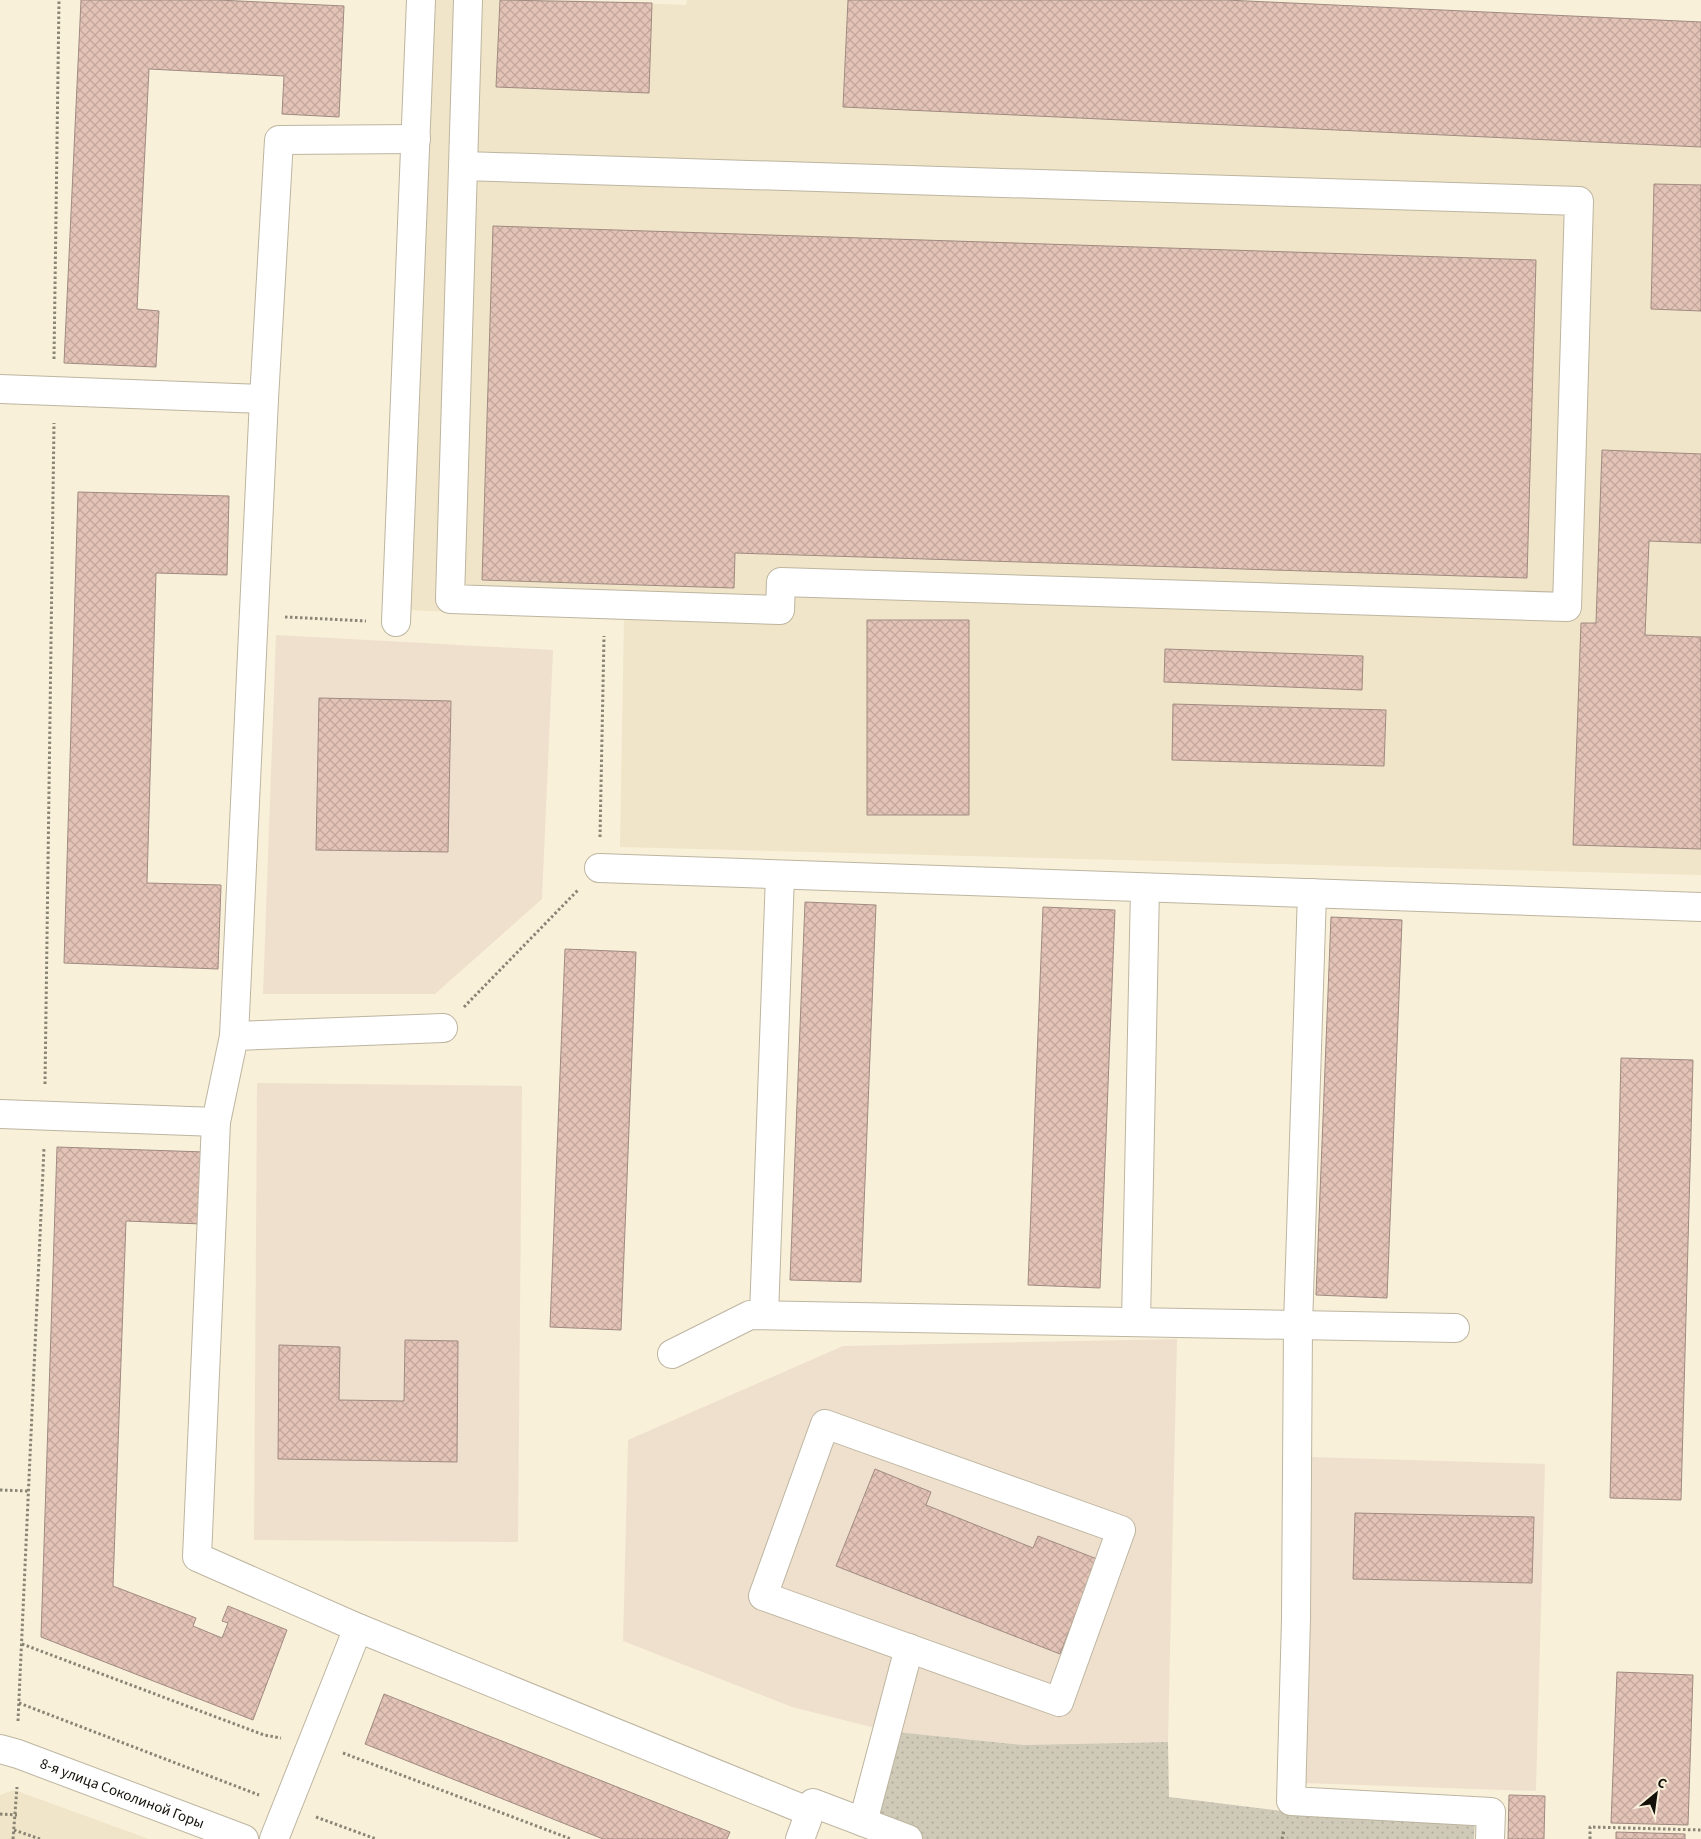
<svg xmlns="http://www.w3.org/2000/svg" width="1701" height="1839" font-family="'Source Sans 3',sans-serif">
<defs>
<pattern id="grass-dots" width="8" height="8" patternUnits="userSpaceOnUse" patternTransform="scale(1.25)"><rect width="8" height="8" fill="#cfc9b7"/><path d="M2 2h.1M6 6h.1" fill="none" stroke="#b1ac9c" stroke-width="1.8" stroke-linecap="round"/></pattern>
<pattern id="building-cross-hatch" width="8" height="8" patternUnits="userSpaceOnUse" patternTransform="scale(1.25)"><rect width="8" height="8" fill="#e3c3b6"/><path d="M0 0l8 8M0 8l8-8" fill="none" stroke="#c2a69b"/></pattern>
</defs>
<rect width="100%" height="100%" fill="#f9f0da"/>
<!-- built -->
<path fill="#f0e5c8" d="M433,0h138l115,5 1,-5h539l475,22v853l-1081,-28 4,-227 -215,-10z
M14,1790l3,1 132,48h-149v-44z"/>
<!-- education -->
<path fill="#efe0cd" d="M276,635l277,15 -11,249 -107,95h-172z
M257,1083l265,3 -4,456 -264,-2z
M1177,1339l-9,403 -144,3 -137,-14 -95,-24 -169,-66 5,-201 215,-94z
M1312,1457l233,7 -9,327 -233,-8z"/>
<!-- grass -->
<path fill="url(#grass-dots)" d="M887,1731l137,14 144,-3 1,55 122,15 184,8 -1,19h-566l-45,-17z"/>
<!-- building -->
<path fill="url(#building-cross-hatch)" stroke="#a08a81" d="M81,0h137l126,6 -5,111 -57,-3 2,-38 -135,-7 -12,240 22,2 -3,56 -92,-4z
M500,0l152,3 -3,90 -153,-6z
M848,0h378l475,22v125l-858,-40z
M1654,184l47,1v126l-50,-2z
M493,226l1043,34 -9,318 -792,-25 -1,35 -252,-8z
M1602,450l99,4v89l-52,-2 -4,94 56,2v212l-128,-4 8,-222h15z
M78,492l151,4 -2,79 -71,-2 -9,310 74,2 -3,84 -154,-6z
M867,620h102v195h-102z
M1165,649l198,7 -1,34 -198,-8z
M319,698l132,3 -3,151 -132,-2z
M1173,704l213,6 -2,56 -212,-6z
M805,902l71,3 -15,377 -71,-2z
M1043,907l72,3 -15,378 -72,-3z
M1331,917l71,3 -15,378 -71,-3z
M565,949l71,3 -15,378 -71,-3z
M1621,1058l72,2 -12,440 -71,-2z
M57,1147l148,5 -3,72 -76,-3 -13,365 83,32 -3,8 29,12 6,-15 -6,-2 6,-15 59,24 -34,90 -212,-83z
M405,1340l53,1 -1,121 -179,-3 1,-114 61,2 -1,53 65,1z
M875,1469l56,23 -5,13 107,43 5,-12 59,23 -37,95 -224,-88z
M1355,1513l179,4 -2,66 -179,-4z
M1617,1672l76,3 -5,150 -77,-2z
M384,1694l346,138 -3,7h-124l-238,-95z
M1509,1795l36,1 -1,43h-36z
M1616,1832l69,2v5h-69z"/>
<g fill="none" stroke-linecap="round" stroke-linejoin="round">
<!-- minor casing -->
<g stroke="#bdb5a0" stroke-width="30">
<g id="minor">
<path d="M464,166l1115,35 -12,406 -786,-25 -1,28 -330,-11 18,-599"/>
<path d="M0,389l264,10"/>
<path d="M396,622l25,-622"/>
<path d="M599,868l1102,39"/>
<path d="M1312,893l-14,432 -2,294 -5,182 200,11 -1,27"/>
<path d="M234,1036l209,-8"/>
<path d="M0,1114l216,8 -19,435 161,71 452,184 -10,27"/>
<path d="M216,1122l18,-86 30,-637 15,-259 137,-1"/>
<path d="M764,1315l16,-440"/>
<path d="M1136,1322l9,-434"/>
<path d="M672,1354l78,-39 705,13"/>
<path d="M825,1424l296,106 -62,172 -296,-106z"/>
<path id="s1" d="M0,1749l18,5 226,85"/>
<path d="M810,1812l3,-9 95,36"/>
<path d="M863,1822l46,-174"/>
<path d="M274,1839l84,-211"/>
</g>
</g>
<!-- path -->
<path stroke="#8a8475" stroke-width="3" stroke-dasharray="2.5 2.5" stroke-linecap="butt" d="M54,359l5,-359
M285,617l81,4
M600,837l4,-201
M464,1007l114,-117
M45,1084l9,-661
M0,1490l28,1
M22,1644l242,91 17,3
M19,1703l240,92
M18,1721l26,-573
M343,1753l228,86
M0,1814l17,1
M316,1817l60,22
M14,1830l26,9
M13,1839l4,-52
M1282,1839l2,-9
M1590,1839v-12l111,3"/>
<!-- minor -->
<use href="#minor" stroke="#fff" stroke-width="28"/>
</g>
<g text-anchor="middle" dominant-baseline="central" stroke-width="5" stroke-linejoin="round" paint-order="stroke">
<!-- street labels -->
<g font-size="15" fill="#14110a" stroke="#f9f0da">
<text stroke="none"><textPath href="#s1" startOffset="130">8-я улица Соколиной Горы</textPath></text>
</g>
</g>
<!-- north arrow -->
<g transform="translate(1656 1794) rotate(29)" stroke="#f9f0da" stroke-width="4" paint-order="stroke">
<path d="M0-4L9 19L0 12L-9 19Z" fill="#14110a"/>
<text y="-8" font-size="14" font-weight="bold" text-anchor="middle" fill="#14110a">С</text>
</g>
</svg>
